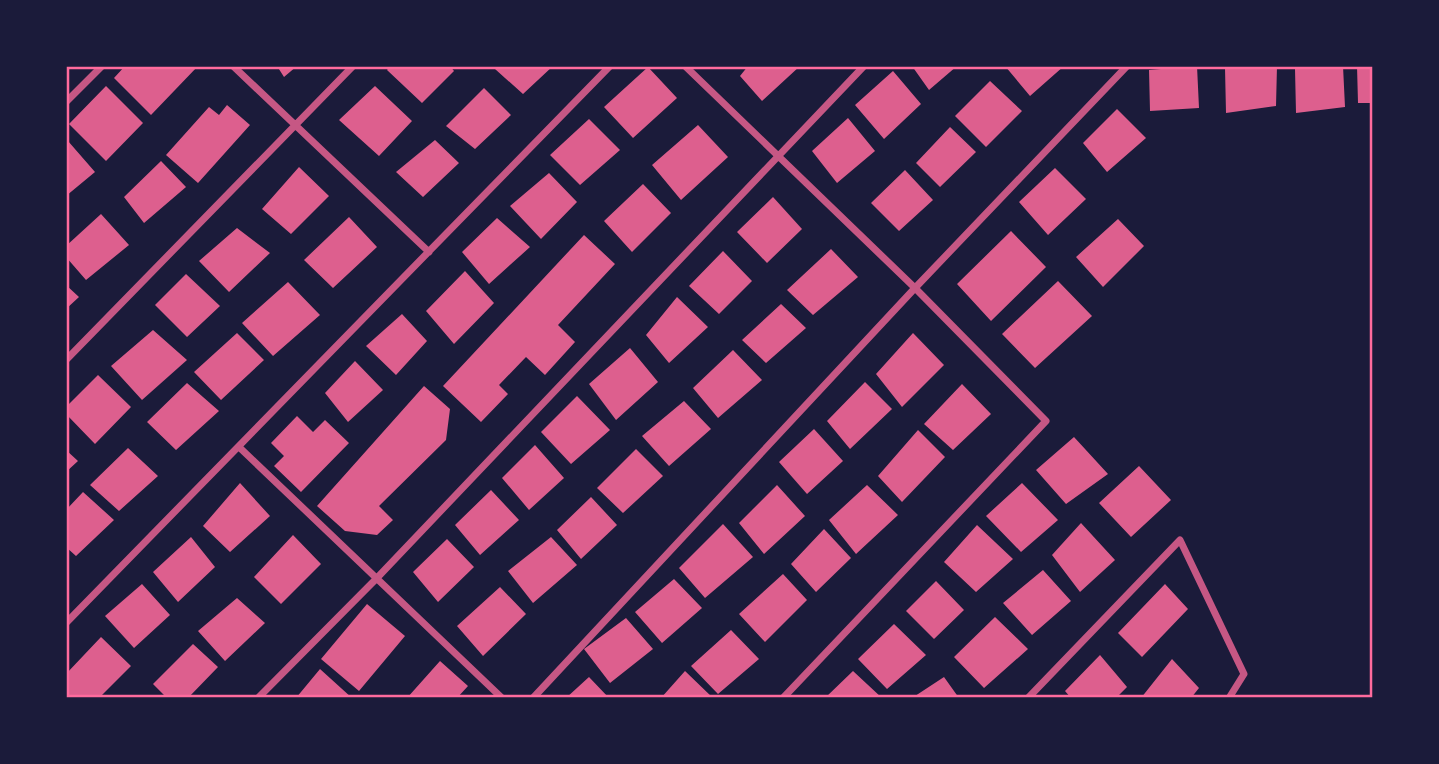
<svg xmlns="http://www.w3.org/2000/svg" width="1439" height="764" font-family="Jost,sans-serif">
<rect width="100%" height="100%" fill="#1b1b3a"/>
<!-- building -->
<path fill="#dd5f8e" d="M125,66h73l-47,49 -37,-37z
M277,66h20l-13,11z
M390,66h60l4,5 -32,32 -35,-33z
M497,66h56l-30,28 -28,-25z
M748,66h52l-38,35 -22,-25z
M912,66h45l-28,24z
M1005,66h59l-34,30z
M1197,66l2,42 -49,3 -1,-41z
M1277,66l-1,40 -50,7 -1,-45z
M1314,66h29l2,41 -49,6 -1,-44z
M1357,66h15v37h-14z
M648,67l29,31 -44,40 -29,-31z
M893,71l28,33 -37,35 -29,-34z
M990,81l32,30 -36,36 -31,-31z
M106,86l37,37 -37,38 -37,-37z
M375,86l37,35 -33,35 -40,-36z
M484,88l27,27 -36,34 -29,-23z
M227,105l23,20 -52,58 -32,-28 43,-48 10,8z
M1117,109l29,29 -39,34 -24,-29z
M848,118l27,33 -38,32 -25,-32z
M589,119l31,31 -40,35 -30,-30z
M698,125l30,32 -47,43 -29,-35z
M950,127l26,25 -36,35 -24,-24z
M435,140l24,23 -36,34 -27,-25z
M68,141l27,31 -29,24v-53z
M161,161l25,26 -42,36 -20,-26z
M299,167l30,29 -38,38 -29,-25z
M1055,168l31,31 -38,36 -29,-33z
M905,170l28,30 -34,31 -28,-28z
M549,173l28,29 -36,37 -31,-33z
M643,184l28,29 -39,39 -28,-31z
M773,197l29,32 -35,34 -30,-31z
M101,214l28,31 -43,35 -20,-23v-11z
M349,217l28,30 -44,41 -29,-28z
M497,218l33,29 -41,37 -27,-32z
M1118,219l26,27 -41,41 -27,-30z
M237,228l33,25 -41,39 -30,-31z
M1011,231l35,36 -55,54 -34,-37z
M584,235l31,29 -57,61 17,17 -30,33 -19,-18 -27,28 9,9 -27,28 -38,-36z
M831,249l27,28 -45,38 -26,-25z
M723,251l29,30 -33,33 -30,-28z
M465,271l29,32 -40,41 -28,-33z
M186,274l34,32 -33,31 -32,-32z
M1058,281l34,35 -57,52 -33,-34z
M288,282l32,33 -47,41 -31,-33z
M66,285l13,12 -13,12z
M677,297l31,30 -39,36 -23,-28z
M781,304l25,24 -40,35 -24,-23z
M402,314l25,27 -31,34 -30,-29z
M153,330l34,30 -45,40 -31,-34z
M237,333l27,27 -43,40 -27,-28z
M913,333l31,32 -42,42 -26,-33z
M630,348l28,34 -42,38 -27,-36z
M733,350l29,30 -44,38 -25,-30z
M355,361l28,29 -35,32 -23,-29z
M98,375l33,32 -36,37 -29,-30v-7z
M865,382l27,27 -42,40 -23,-28z
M187,383l32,28 -43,39 -29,-28z
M962,384l29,30 -38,36 -29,-26z
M424,386l26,23 -4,31 -67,66 14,14 -16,15 -32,-4 -28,-25z
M577,396l33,34 -39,34 -30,-32z
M684,401l27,28 -42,37 -27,-30z
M297,416l16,16 12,-12 24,23 -48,49 -27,-26 10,-10 -13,-13z
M814,429l29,32 -36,33 -28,-32z
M918,430l27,27 -43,45 -24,-26z
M1074,437l34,37 -42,30 -30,-34z
M535,445l29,33 -35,32 -27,-32z
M128,448l30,28 -39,35 -29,-26z
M636,449l27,27 -40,37 -26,-25z
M66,450l12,11 -12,11z
M1139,466l32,34 -40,37 -32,-34z
M240,483l30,33 -40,36 -27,-26z
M1022,483l36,37 -37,32 -35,-36z
M777,485l28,31 -41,38 -25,-31z
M867,485l31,30 -42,39 -27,-34z
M491,490l28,30 -39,35 -25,-30z
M83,492l31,28 -38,36 -10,-9v-37z
M591,497l26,28 -36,34 -24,-29z
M1081,523l34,37 -35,32 -28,-37z
M723,524l30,33 -48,41 -26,-30z
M977,525l36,34 -37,33 -32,-30z
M824,529l27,29 -35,34 -25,-28z
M293,535l28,29 -40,40 -27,-27z
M191,537l24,30 -37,35 -25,-30z
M551,537l26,28 -44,38 -25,-32z
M447,539l27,28 -36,35 -25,-30z
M1043,570l28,31 -39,34 -29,-32z
M783,574l24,26 -42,42 -26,-28z
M674,579l28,29 -40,35 -27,-31z
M936,581l28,29 -30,29 -28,-28z
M142,584l28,31 -36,33 -29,-32z
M1165,584l23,25 -46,48 -24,-24z
M500,587l26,27 -43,42 -26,-30z
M237,598l28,25 -40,38 -27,-30z
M367,604l38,32 -46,55 -38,-32z
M995,617l33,32 -44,39 -30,-31z
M626,618l27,31 -43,34 -26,-34z
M894,624l32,31 -39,34 -29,-30z
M731,630l28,29 -41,35 -27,-28z
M101,637l30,29 -32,32h-27l-6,-6v-18z
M193,644l25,23 -30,31h-21l-14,-14z
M1100,655l27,32 -11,11h-45l-6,-7z
M1172,659l27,29 -8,10h-50z
M440,661l28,25 -11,12h-50z
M320,669l32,29h-56z
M685,671l28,27h-52z
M853,671l29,27h-57z
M589,677l20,21h-43z
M944,677l15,21h-47z"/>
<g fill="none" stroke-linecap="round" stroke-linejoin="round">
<!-- minor -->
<path stroke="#c65784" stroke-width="7" d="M233,66l196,186
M685,66l230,222 131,133 -263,277
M66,102l36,-36
M66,360l287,-294
M239,447l263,251
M66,623l544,-557
M258,698l118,-119 488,-513
M533,698l382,-410 212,-222
M1028,698l152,-158 64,134 -15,24"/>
</g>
<!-- border -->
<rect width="1439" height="764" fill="none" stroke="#1b1b3a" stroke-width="136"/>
<rect x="68" y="68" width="1303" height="628" fill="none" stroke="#ff6b9d" stroke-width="2.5"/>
</svg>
